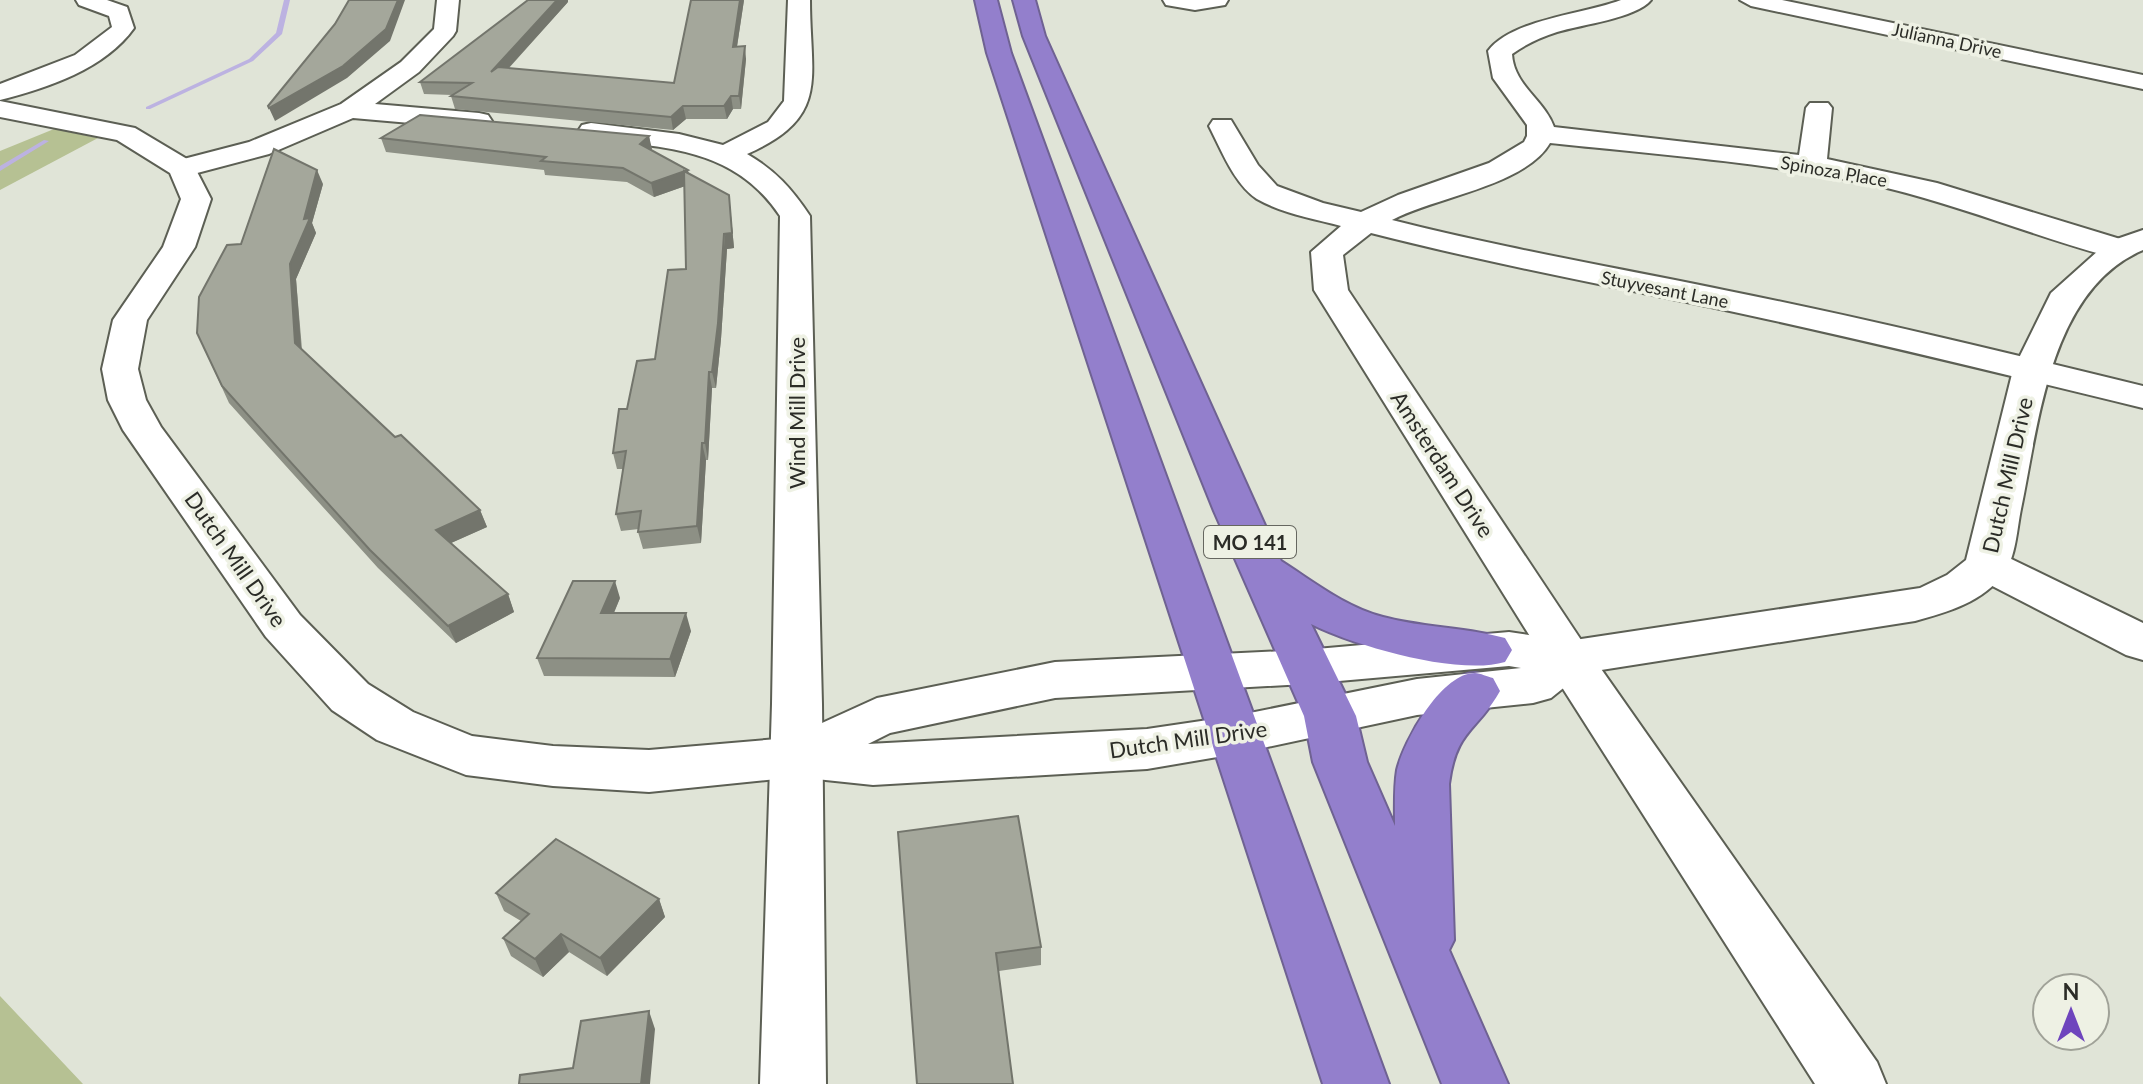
<svg xmlns="http://www.w3.org/2000/svg" width="2143" height="1084" font-family="Lato,sans-serif">
<rect width="100%" height="100%" fill="#e0e4d7"/>
<!-- green -->
<path fill="#b6c193" d="M54,129l44,9 -98,52v-39z
M0,996l83,88h-83z"/>
<g fill="none" stroke-linecap="round" stroke-linejoin="round">
<!-- stream -->
<path fill="#bcb2e1" fill-rule="evenodd" d="M284,0h6l-8,34 -29,27 -103,48h-4v-2l103,-48 27,-26z
M44,140l5,1 -49,30v-5z"/>
<!-- street casing -->
<g stroke="#5c5f54" stroke-width="4">
<path id="street" d="M76,0h31l20,7 7,21c-29,41 -87,60 -134,72v-16l75,-29 37,-28 -3,-11 -30,-11z
M437,0h22l-3,31 -3,5 -34,36 -44,32 104,9 9,2 4,6 -4,6 -9,2 -126,-11 -84,36 -87,23 -10,-3 -4,-6 4,-6 77,-20 92,-38 60,-42 33,-33z
M788,0h22c0,79 21,117 -63,154 28,16 45,35 63,62l12,488 4,380h-66l12,-380 8,-488c-45,-68 -115,-69 -189,-77l-9,-2 -4,-6 4,-6 9,-2 88,11 44,11 45,-23 16,-21z
M1163,0h65l-3,5 -30,5 -29,-5z
M1621,0h30c-14,18 -71,25 -94,32 -16,5 -31,12 -45,22 2,32 32,45 42,73l245,28 7,-47 4,-5h18l4,5 -5,51 110,24 193,59 5,7 -5,7 -11,3c-78,-20 -153,-52 -232,-71 -110,-25 -224,-33 -337,-45 -25,43 -115,54 -158,77 110,28 221,47 332,70 140,28 280,62 419,96v22c-139,-34 -278,-68 -418,-98 -119,-25 -237,-47 -354,-77l-28,22 5,35 237,356 292,416 9,22h-71l-264,-414 -237,-380 -3,-38 30,-26c-26,-7 -60,-13 -84,-27 -23,-15 -36,-50 -48,-73l4,-6h18l27,45 19,21 46,17 38,9 37,-17 91,-32 35,-21 3,-6v-11l-34,-47 -5,-27c24,-32 97,-37 133,-51z
M1740,0h42l361,75v14l-392,-83z
M1987,551l16,4 140,68v37l-17,-5 -155,-80 -6,-10 6,-10z"/>
</g>
<!-- secondary casing -->
<g stroke="#5c5f54" stroke-width="4">
<path id="secondary" d="M0,101l135,27 57,34 19,37 -16,48 -48,73 -9,49 8,31 15,27 139,188 68,69 45,28 59,24 81,10 96,4 140,-12 88,-40 178,-36 250,-12 204,-18 59,9 352,-53 27,-13 19,-15 47,-190 38,-77 57,-51 35,-12v20c-93,40 -104,172 -122,259 -4,19 -5,48 -17,64 -21,29 -56,39 -89,48l-333,52 -31,25 -18,5 -116,12 -182,39 -88,15 -274,16 -76,-8 -148,15 -96,-6 -87,-11 -89,-35 -45,-30 -66,-73 -143,-207 -15,-30 -6,-31 11,-49 50,-73 18,-48 -11,-26 -53,-33 -117,-23zM1509,666l12,2 -104,11 -182,37 -88,13 -279,15 22,-11 165,-35 250,-14z"/>
</g>
<!-- highway casing -->
<g stroke="#6f6292" stroke-width="4">
<path id="highway" d="M975,0h22l14,53 378,1031h-66l-336,-1031z
M1013,0h22l10,36 236,525c33,21 64,46 102,56 40,11 83,10 122,21l7,12 -7,12c-47,14 -150,-16 -194,-38l45,92 11,46 28,64c0,-19 -1,-38 2,-56 7,-29 44,-97 78,-97 5,0 13,4 18,5l7,13c-23,41 -44,38 -51,93l5,156 -5,10 59,134h-66l-129,-322 -9,-46 -90,-205 -191,-475z"/>
</g>
<!-- street -->
<use href="#street" fill="#fff" fill-rule="evenodd"/>
<!-- secondary -->
<use href="#secondary" fill="#fff" fill-rule="evenodd"/>
<!-- highway -->
<use href="#highway" fill="#937fcc" fill-rule="evenodd"/>
</g>
<!-- wall -->
<path fill="#8d9085" d="M744,0l-7,47 9,12 -5,50h-8l-6,10h-41l-13,11 -218,-21 -4,-13 1,-1 -28,-1 -4,-12 148,-80 -59,66 165,15z
M649,136l2,14 38,24 40,21 5,53 -7,1 -6,90 -5,49h-4l-4,72h-2l-5,83 -58,6 -5,-17 1,-3 -18,2 -5,-17 7,-45h-6l-4,-16 14,-44 28,-50 31,-90 -1,-83 -31,11 -27,-15 -82,-7 -1,-5 -158,-18 -5,-14z
M323,184l-11,39 4,10 -20,46 6,70 93,88 85,73 7,17 -36,16 57,51 6,18 -58,31 -78,-75 -149,-165 -32,-70 44,-89z
M620,598l-6,15 77,18 -16,46 -131,-1 -7,-18z
M898,832l143,115v18l-42,6z
M496,893l163,6 6,18 -58,59 -38,-24 -26,25 -32,-21 -8,-18 18,-17 -17,-10z"/>
<!-- shaded-wall -->
<path fill="#73756c" d="M398,0h7l-15,41 -43,37 -72,43 -6,-13z
M557,0h11v2l-74,82 -3,-12z
M740,0h4l-9,59 -2,-12z
M745,46l1,13 -5,50 -2,-13z
M731,96l2,13 -6,10 -3,-13z
M683,106l3,13 -13,11 -2,-13z
M649,136l3,13 -10,9 -2,-14z
M317,170l6,14 -11,39 4,10 -20,46 6,80 -7,-16 -5,-79z
M688,170l3,14 -37,13 -3,-14z
M729,195l5,53 -7,1 -6,90 -5,49 -4,-16z
M709,372l3,16 -4,72 -3,-17z
M702,443l4,17 -5,83 -4,-17z
M480,510l7,17 -45,20 -6,-17z
M615,581l5,17 -14,33 -5,-18z
M508,594l6,18 -58,31 -8,-17z
M686,613l5,18 -16,46 -5,-18z
M659,899l6,18 -58,59 -7,-18z
M561,934l8,18 -26,25 -8,-18z
M649,1011l6,18 -5,55h-9z"/>
<!-- building -->
<path fill="#a4a79b" stroke="#73756c" stroke-width="2" d="M349,0h49l-12,29 -43,37 -74,42 -1,-2 67,-82z
M528,0h29l-66,72 7,-5 176,16 17,-83h49l-7,47 12,-1 -6,50h-8l-7,10h-41l-12,11 -220,-21 21,-13 -52,-1z
M420,115l229,21 -9,8 48,26 -37,13 -28,-15 -82,-7 5,-4 -165,-19z
M274,149l43,21 -13,49 6,-1 -20,46 5,79 100,94 6,-2 79,75 -44,20 72,64 -60,32 -78,-76 -148,-164 -25,-53 2,-36 28,-52 14,-1z
M684,171l45,24 3,38 -8,1 -6,89 -6,49h-3l-4,71h-3l-5,83 -59,6 3,-21 -25,3 10,-63 -13,2 6,-44h8l10,-48 18,-2 13,-89 18,-1z
M573,581h42l-14,32h85l-16,46 -133,-1z
M1018,816l23,131 -45,6 17,131h-96l-19,-252z
M556,839l103,60 -59,59 -39,-24 -26,25 -32,-21 26,-24 -33,-21z
M649,1011l-8,73h-122l1,-9 53,-7 8,-47z"/>
<g text-anchor="middle" dominant-baseline="central" stroke-width="7" stroke-linejoin="round" paint-order="stroke">
<!-- far-street labels -->
<g font-size="18" fill="#2b2c27" stroke="#eef1e4">
<text transform="translate(1947 40) rotate(12)">Julianna Drive</text>
<text transform="translate(1834 171) rotate(10)">Spinoza Place</text>
<text transform="translate(1665 289) rotate(11)">Stuyvesant Lane</text>
</g>
<!-- shield labels -->
<rect fill="#eef1e4" stroke="#666760" stroke-width="2" x="1204" y="526" width="92" height="32" rx="6"/>
<g font-size="20" font-weight="bold" fill="#2b2c27">
<text x="1250" y="542">MO 141</text>
</g>
<!-- street labels -->
<g font-size="22" fill="#2b2c27" stroke="#eef1e4">
<text transform="translate(796 413) rotate(-90)">Wind Mill Drive</text>
<text transform="translate(1443 464) rotate(57)">Amsterdam Drive</text>
<text transform="translate(2007 475) rotate(-77)">Dutch Mill Drive</text>
<text transform="translate(236 559) rotate(55)">Dutch Mill Drive</text>
<text transform="translate(1188 739) rotate(-8)">Dutch Mill Drive</text>
</g>
</g>
<!-- north arrow -->
<g transform="translate(2071 1012)"><circle r="38" fill="#eef1e4" stroke="#a0a298" stroke-width="2"/>
<path d="M0-6L14 30L0 20L-14 30Z" fill="#6e45bd"/>
<text y="-12" font-size="22" font-weight="bold" text-anchor="middle" fill="#2b2c27">N</text>
</g>
</svg>
